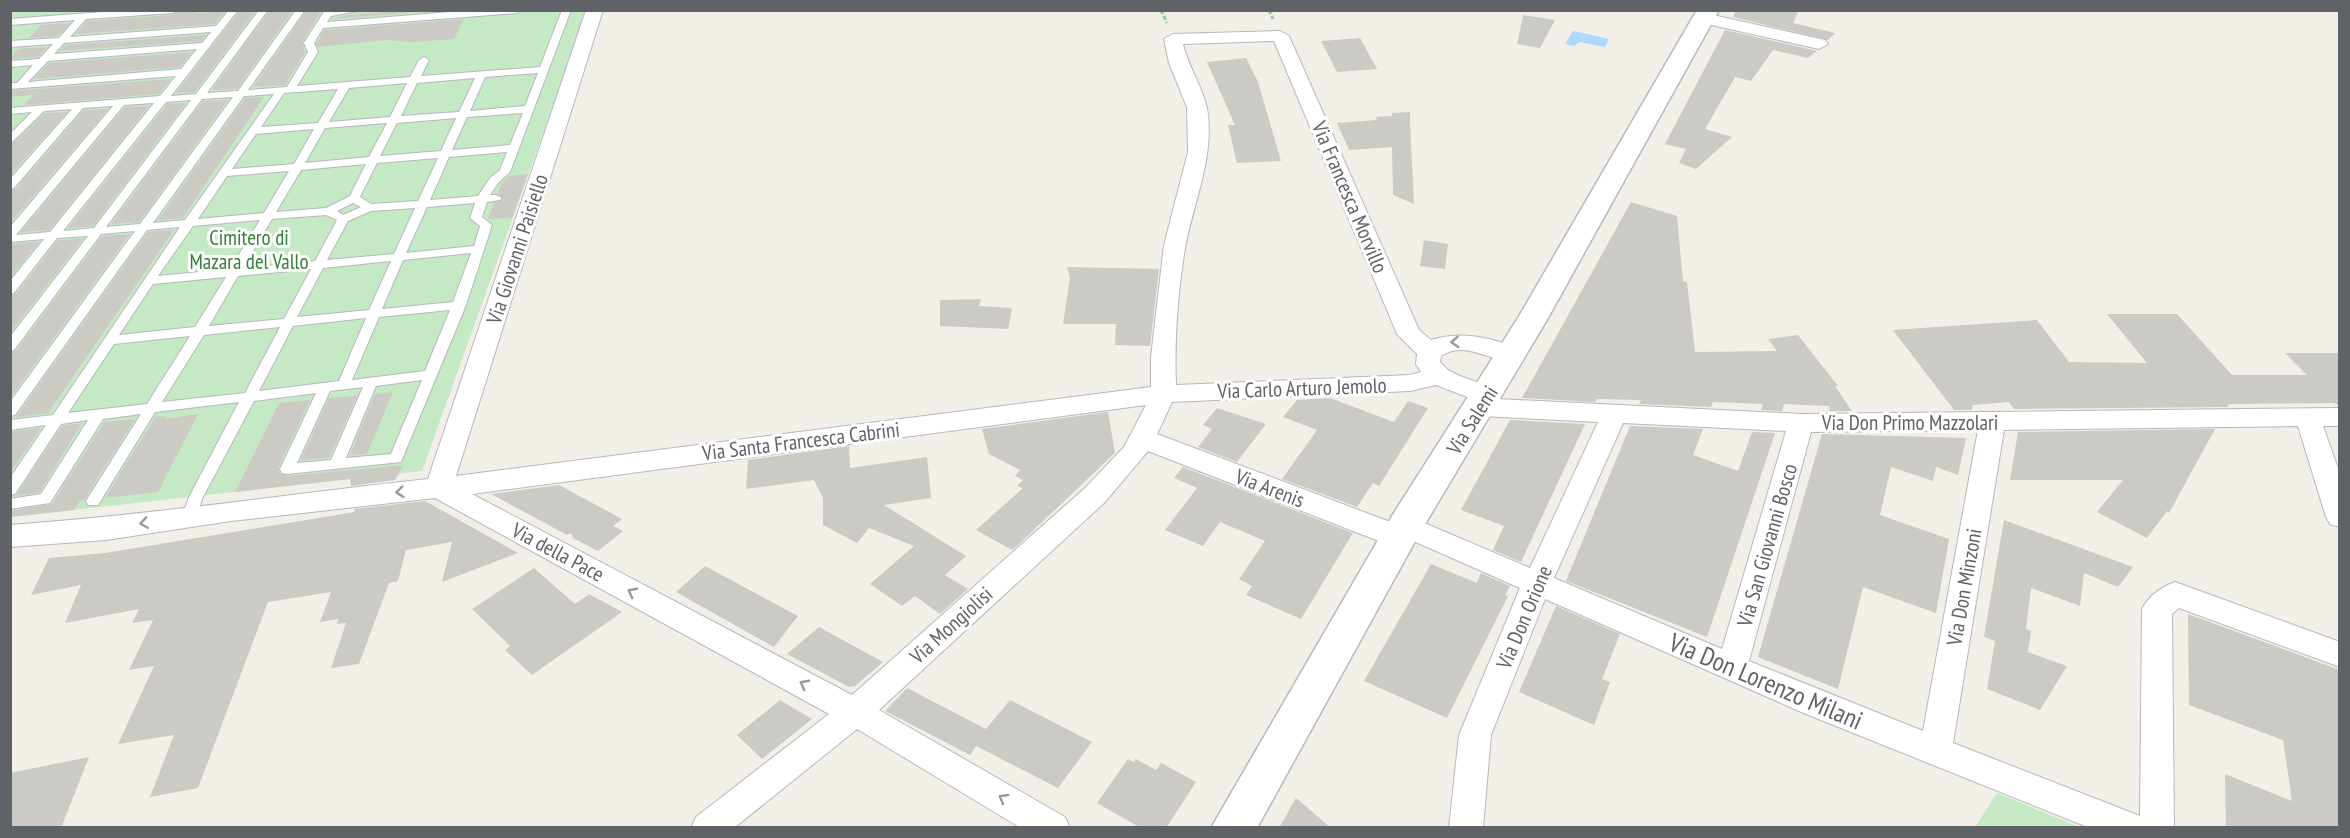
<svg xmlns="http://www.w3.org/2000/svg" width="2350" height="838" font-family="'PT Sans Narrow',sans-serif">
<rect width="100%" height="100%" fill="#f1efe8"/>
<!-- green -->
<path fill="#c5e8c5" d="M10,11h577l-165,460 -411,46z
M1997,793l82,34h-104z"/>
<!-- water -->
<path fill="#aadaff" d="M1573,31l36,8 -4,8 -25,-5 -6,4 -9,-2z"/>
<!-- building -->
<path fill="#cccac5" d="M179,10h18v3l28,-2 -10,13 -140,10 12,-13 86,-6z
M240,10h16l-61,82 -19,1z
M270,10h23l-56,79 -25,1z
M307,10h15l-20,32 3,10 -20,33 -32,2z
M410,10h31l-110,9 18,-4z
M1736,10h63l-6,13 42,10 -7,7 -95,-23z
M1523,15l32,5 -15,28 -23,-4z
M464,19l-10,20 -42,3 -26,-2 -68,7 -1,-4 7,-13z
M70,23l-12,13 -29,2 12,-13z
M1725,30l92,21 -9,7 -35,-8 -22,31 -16,-4 -30,52 27,8 -36,32 -17,-6 7,-14 -21,-5z
M206,35l-5,6 -142,10 6,-6z
M1360,38l17,31 -40,3 -16,-31z
M47,47l-9,10 -28,2 8,-10z
M192,52l-12,15 -146,12 15,-16z
M1246,58l12,24 23,79 -44,2 -9,-38h7l-28,-63z
M171,79l-12,15 -135,11 9,-10 -23,2v-6z
M264,97l-81,121 -25,2 87,-122z
M228,100l-89,122 -28,2 92,-123z
M186,103l-93,123 -25,2 99,-124z
M149,106l-100,124 -28,2 104,-125z
M108,109l-98,114v-32l6,-2 68,-79z
M67,112l-57,63v-29l35,-33z
M1410,112v10l4,82 -21,-9 -1,-48 -43,3 -12,-27 40,-3 -1,-3 16,-1v-3z
M528,174l-16,44 -24,1 6,-16 10,-3 -6,-7 4,-10 7,-7z
M1631,202l46,14 6,65 4,1 8,70 82,-1 -9,-12 30,-4 40,51h-3l17,25h-23l1,-5 -46,-2 -2,7 -21,-1 2,-6 -50,-2 -2,5 -72,-3 2,-4 -44,-1 -2,3 -73,-4z
M174,230l-126,183 -32,4 132,-185z
M130,234l-120,164v-45l6,-2 86,-115z
M83,239l-73,94v-37l6,-2 42,-54z
M1424,240l24,4 -3,25 -25,-3z
M39,242l-29,35v-33z
M1067,267l92,2 -9,77 -35,-1 1,-21h-53l7,-46z
M981,299l-2,7 33,2 -4,21 -68,-3v-26z
M2107,314h70l55,61h75l-22,-22h55v53l-6,-3 -105,1 -2,3 -213,2 -5,-7 -36,3 -1,5h-18l-61,-80 144,-10 32,42 78,1z
M393,392l-26,62 -17,1 25,-61z
M357,396l-28,62 -28,2 28,-62z
M1330,398l64,24 14,-21 20,7 -49,78 -6,-3 -16,24 -75,-28 35,-49 -34,-13 14,-17z
M310,400l-32,68 2,6 7,2 117,-11 -9,15 -44,6 -1,-7 -115,13 44,-89z
M1217,408l49,16 -29,38 -39,-15 14,-18 -9,-4z
M1108,412l7,41 -96,91 -7,6 -36,-20 47,-42 -6,-2 6,-6 -8,-4 5,-6 -31,-16 -7,-25z
M198,414l-40,78 -53,6 50,-81 11,-1 -2,3z
M135,419l-51,81 -4,1 -6,9 -64,7v-6l42,-7 52,-82z
M1510,420l75,4 -64,138 -28,-12 11,-24 -43,-16z
M82,423l-42,69 -24,4 46,-70z
M1630,426l73,3 -10,26 45,16 14,-39 23,1 -68,204 -141,-56z
M41,428l-31,45v-41z
M2215,429l-46,84 -2,-2 -20,27 -50,-26 26,-32h-113l8,-48z
M1822,434l144,4 -8,37 -22,-8 -3,14 -42,-14 -11,48 69,24 -13,74 -73,-26 -25,102 -80,-32z
M849,446l1,22 77,-11 4,41 -47,7 82,51 -21,19 23,14 -28,25 -25,-18 -13,10 -32,-22 44,-38 -45,-18 -12,15 -34,-18v-27l-9,-18 -68,9 2,-29z
M1183,467l170,66 -52,86 -55,-24 6,-9 -13,-7 26,-38 -45,-19 -17,24 -38,-16 32,-42 -23,-10z
M559,485l63,34 -9,7 10,5 -25,20 -25,-13 -2,-5 -4,2 -76,-41z
M425,501l93,52 -76,29 10,-40 -46,8 -8,31 -9,2 -30,81 -28,4 15,-45 -9,1 1,-5 -18,3 11,-30 -63,10 -70,186 -48,9 24,-62 -56,9 36,-78 -25,4 24,-50 -21,3 7,-14 -74,14 16,-38 -50,10 18,-37 56,-5 250,-41 -1,-3z
M2004,520l129,47 -15,20 -34,-14 -4,33 -49,-18 -5,41 5,2 -3,21 39,14 -27,44 -53,-21 8,-48 -11,-4z
M1431,564l46,19 4,-10 29,13 -5,9 3,1 -61,122 -83,-37z
M705,566l93,50 -24,31 -98,-55z
M534,568l41,36 14,-10 33,18 -90,63 -27,-25 5,-4 -38,-37z
M1556,606l64,28 -18,45 8,3 -16,43 -75,-33z
M2188,614l152,56v158h-114l-1,-54 67,27 -9,-61 -94,-35z
M819,627l64,35 -28,24 -6,1 -62,-33z
M907,688l79,41 24,-29 82,42 -34,46 -82,-42 -6,9 -85,-44z
M780,700l32,19 -50,40 -25,-24z
M89,757l-28,71h-51v-55z
M1128,759l6,3 2,-3 20,11 5,-7 35,19 -30,46h-25l-44,-25z
M1296,798l35,30h-52z"/>
<g fill="none" stroke-linecap="round" stroke-linejoin="round">
<!-- lane casing -->
<g stroke="#b5b8bc" stroke-width="2">
<path id="lane" d="M129,10h48l-4,3 -87,6 -16,18 146,-11 13,-16h9l-67,86 25,-2 63,-84h9l-61,83 31,-2 58,-81h9l-57,80 39,-3 21,-35 -4,-9 21,-33h38l-32,6 -4,6 148,-12h46l-4,3 -194,15 -9,15 4,9 -21,34 113,-9 9,-17 5,-3 5,3 -8,16 119,-9 22,-57h9l-61,162 -12,11 -8,12h6l6,3 -2,2 -13,2 -5,15 10,8 -26,80 -65,157 -114,12 -5,-1 -2,-4 36,-76 -62,8 -51,96 -9,24h-10l-2,-4 7,-20 50,-95 -84,10 -57,93h-10l-2,-4 55,-87 -38,5 -53,84 -40,6v-10l31,-5 47,-74 -27,4 -46,70 -5,1v-17l36,-53 -36,5v-10l43,-5 127,-188 -33,3 -132,185 -5,1v-14l125,-171 -34,3 -87,116 -4,1v-14l78,-101 -31,2 -43,55 -4,1v-13l34,-42 -34,3v-15l103,-121 -30,2 -69,80 -4,1v-10l62,-70 -28,2 -34,33v-10l22,-22 -22,2v-6l150,-12 16,-20 -166,13v-6h7l16,-18 -23,2v-6l29,-2 14,-15 -43,3v-6l49,-3 16,-18 -65,5v-6zM211,32l-9,11 -148,11 10,-11zM197,49l-16,20 -153,13 20,-21zM538,73l-13,33 -55,5 15,-34zM475,78l-16,34 -58,4 16,-33zM407,83l-17,34 -61,5 20,-34zM338,89l-20,34 -57,4 23,-34zM274,94l-89,126 -32,3 91,-127zM233,97l-93,127 -34,3 96,-128zM191,100l-97,128 -31,3 103,-129zM154,103l-104,129 -34,3 108,-130zM523,113l-13,32 -58,5 15,-33zM456,118l-15,33 -61,5 17,-33zM387,123l-18,34 -64,6 20,-35zM314,129l-20,35 -62,5 24,-35zM507,152l-7,18 -10,8 -12,18 -48,4 19,-43zM438,158l-20,43 -47,3 -11,-7 17,-34zM366,164l-16,32 -24,12 -50,4 25,-42zM289,171l-25,42 -66,6 29,-43zM353,203l8,4 -18,8 -6,-4zM475,203l-5,15 10,8 -6,20 -68,7 21,-46zM415,208l-21,46 -67,6 21,-39 23,-10zM326,215l11,5 -22,41 -72,7 29,-49zM260,220l-30,49 -72,7 35,-50zM471,253l-18,49 -71,7 21,-49zM391,261l-22,49 -72,7 26,-49zM311,269l-27,50 -75,7 29,-50zM226,277l-31,50 -76,8 34,-51zM450,310l-25,61 -73,9 27,-63zM366,318l-27,63 -80,10 34,-65zM280,327l-35,66 -83,9 42,-67zM190,336l-43,68 -79,9 46,-69zM422,380l-31,74 -45,4 30,-72zM363,387l-32,73 -34,3 33,-72z"/>
</g>
<!-- street casing -->
<g stroke="#b5b8bc" stroke-width="2">
<path id="street" d="M586,10h17l-147,466 695,-89v-30l13,-112 24,-93 -1,-45 -18,-44 -5,-24 9,-5 107,-3 9,5 130,294 12,10c32,-10 57,-2 89,8l3,6 -3,6c-27,7 -51,-22 -79,-4l-1,6 8,8 12,6 37,13 4,6 -3,4 303,15 539,-6v18h-17l17,48v53l-10,-3 -4,-7 -28,-91 -294,4 -51,313 187,73 2,-207c7,-13 19,-22 33,-27l165,60v25l-161,-59 -7,6 2,214h-84l-284,-114 -261,-115 -54,136 -8,93h-34l10,-93 61,-147 -109,-48 -2,5 -10,3 -10,-3 -241,-94 -43,51 -226,208 186,107 5,11h-49l-164,-99 -123,99h-43l5,-11 133,-103 -394,-216 -204,23 -125,19 -96,7v-22c140,-10 279,-31 418,-46zM1274,41l123,293 20,20 -1,10 5,8 -11,3 -234,10c-2,-44 2,-98 10,-142 9,-44 29,-89 21,-135 -4,-20 -19,-42 -24,-64zM1436,385l39,15 -8,7 4,6 9,3 118,6 -68,146 -115,-49 -10,-3 -10,3 -2,4 -236,-89 15,-32 238,-11zM1146,405l-22,42 -39,41 -233,207 -380,-201zM1623,423l163,8 -64,218 -168,-71zM1978,430l-55,301 -174,-70 62,-229z
M1704,13l121,27 3,4 -9,5 -121,-27 -3,-4z"/>
</g>
<!-- secondary casing -->
<g stroke="#b6babf" stroke-width="3">
<path id="secondary" d="M1697,10h22l-171,308 -130,218 -161,292h-46l181,-312 126,-198z"/>
</g>
<!-- path -->
<path stroke="#9cc7a9" stroke-width="3" stroke-dasharray="4.5 2" stroke-linecap="butt" d="M1161,10l6,13
M1269,10l4,9"/>
<!-- lane -->
<use href="#lane" fill="#fff" fill-rule="evenodd"/>
<!-- street -->
<use href="#street" fill="#fff" fill-rule="evenodd"/>
<!-- secondary -->
<use href="#secondary" fill="#fff" fill-rule="evenodd"/>
</g>
<!-- one-way arrows -->
<defs><path id="oneway-chevron" d="M-2-3.5L2.5 0L-2 3.5" fill="none" stroke-width="1.6" stroke-linecap="round" stroke-linejoin="round" transform="scale(1.5)"/></defs>
<g stroke="#979a9d">
<use href="#oneway-chevron" transform="translate(1455 342) rotate(176)"/>
<use href="#oneway-chevron" transform="translate(400 492) rotate(174)"/>
<use href="#oneway-chevron" transform="translate(144 523) rotate(172)"/>
<use href="#oneway-chevron" transform="translate(632 592) rotate(-152)"/>
<use href="#oneway-chevron" transform="translate(804 684) rotate(-152)"/>
<use href="#oneway-chevron" transform="translate(1003 798) rotate(-150)"/>
</g>
<g text-anchor="middle" dominant-baseline="central" stroke-width="6" stroke-linejoin="round" paint-order="stroke">
<!-- street labels -->
<g font-size="21" fill="#5f6368" stroke="#fff">
<text transform="translate(1350 197) rotate(67)">Via Francesca Morvillo</text>
<text transform="translate(517 249) rotate(-72)">Via Giovanni Paisiello</text>
<text transform="translate(1302 388) rotate(-2)">Via Carlo Arturo Jemolo</text>
<text transform="translate(1472 420) rotate(-58)">Via Salemi</text>
<text x="1910" y="422">Via Don Primo Mazzolari</text>
<text transform="translate(801 441) rotate(-7)">Via Santa Francesca Cabrini</text>
<text transform="translate(1270 488) rotate(21)">Via Arenis</text>
<text transform="translate(1767 545) rotate(-74)">Via San Giovanni Bosco</text>
<text transform="translate(558 552) rotate(28)">Via della Pace</text>
<text transform="translate(1964 587) rotate(-80)">Via Don Minzoni</text>
<text transform="translate(1524 617) rotate(-67)">Via Don Orione</text>
<text transform="translate(951 625) rotate(-42)">Via Mongiolisi</text>
</g>
<!-- park labels -->
<g font-size="21" fill="#348238" stroke="#fff">
<text x="249" y="237">Cimitero di<tspan x="249" dy="24">Mazara del Vallo</tspan></text>
</g>
<!-- near-street labels -->
<g font-size="26" fill="#5f6368" stroke="#fff">
<text transform="translate(1766 681) rotate(23)">Via Don Lorenzo Milani</text>
</g>
</g>
<!-- border -->
<rect width="2350" height="838" fill="none" stroke="#5f6368" stroke-width="24"/>
</svg>
